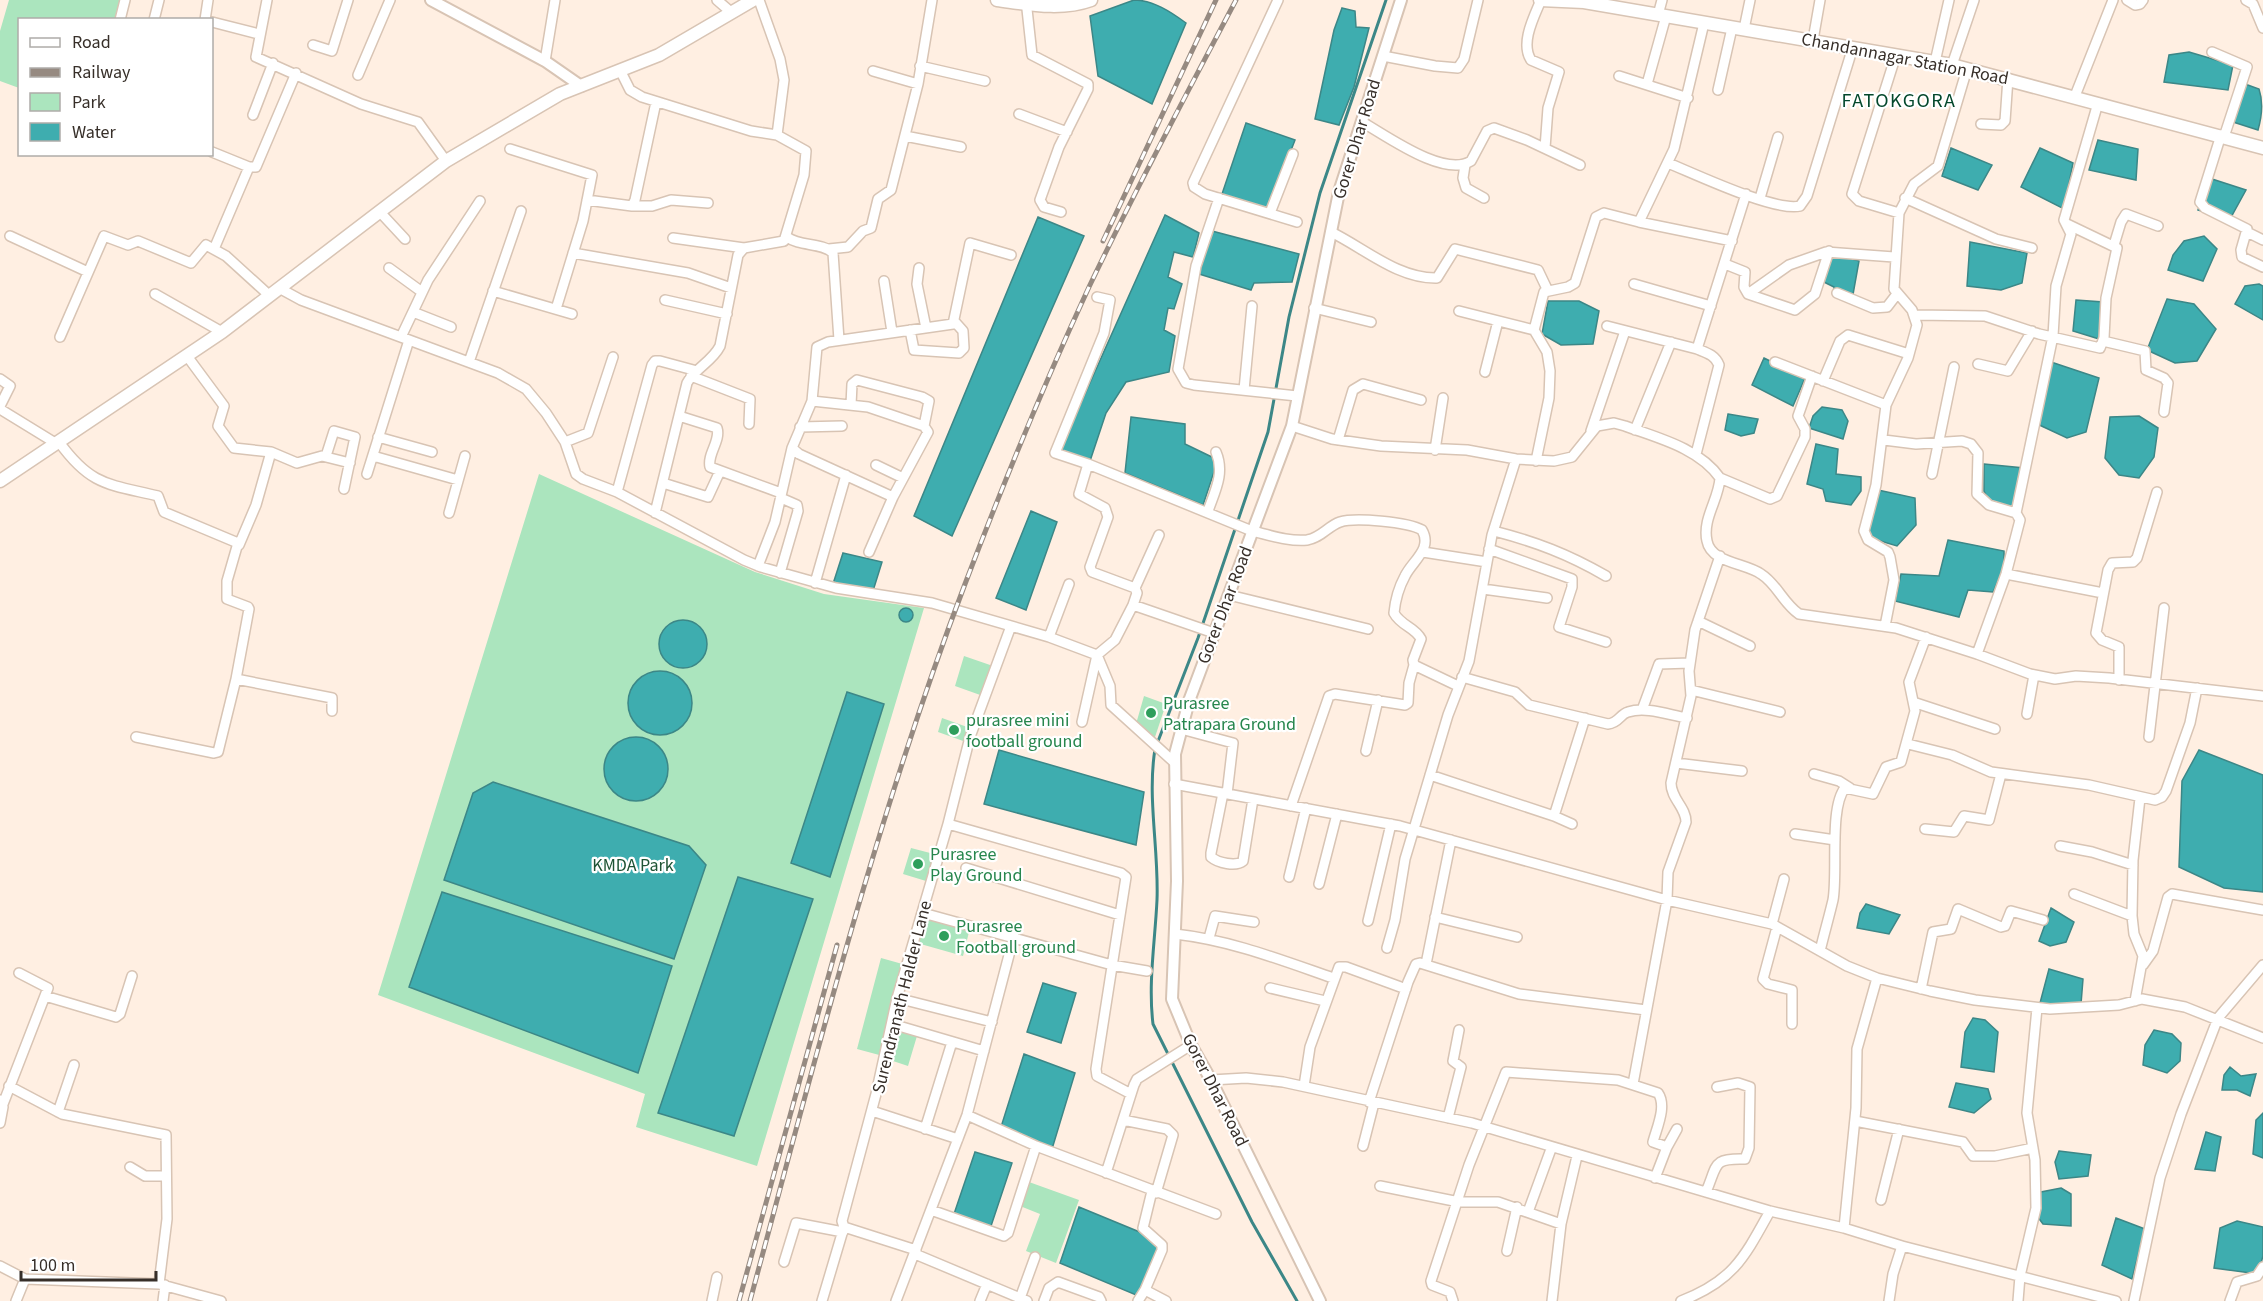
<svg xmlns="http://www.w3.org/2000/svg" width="2263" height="1301" font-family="'Source Sans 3',sans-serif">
<rect width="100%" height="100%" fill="#ffefe2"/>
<!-- green -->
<path fill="#abe5be" d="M9,0h111l-5,19 -95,1 -1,68 -19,-7v-50z
M539,474l216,98 69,22 100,14 -167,558 -121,-39 9,-33 -267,-99z
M964,656l29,10 -10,30 -28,-10z
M1144,696l22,8 -12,36 -18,-16z
M942,718l28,10 -4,14 -28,-10z
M911,848l23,6 -8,27 -23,-7z
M924,916l46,12 -7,28 -46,-13z
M881,958l25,7 -23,91 -26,-7z
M893,1029l24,7 -9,30 -21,-7z
M1029,1182l50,18 -23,63 -30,-12 14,-37 -20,-8z"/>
<!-- water -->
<path fill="#3eadaf" stroke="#3c8787" stroke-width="1.5" d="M1134,0c19,0 37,12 52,23l-34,81 -54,-28 -8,-60z
M1342,8l13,3 1,16 13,1 -15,59 -15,38 -24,-6 19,-89z
M2189,52l44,13 -5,25 -64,-8 5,-27z
M2245,84l14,5c4,12 3,27 -1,41l-25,-8z
M1246,123l49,17 -27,70 -46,-16z
M2098,140l40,9 -2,31 -47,-10z
M1951,148l41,17 -14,25 -36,-14z
M2040,148l33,15 -9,46 -43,-22z
M2209,178l37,12 -16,29 -32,-9z
M1165,215l34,18 -6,24 -19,-5 -6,25 14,7 -8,25 -6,-1 -4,22 11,6 -6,36 -43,10 -20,31 -16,48 -31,-9z
M1038,217l46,19 -132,300 -38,-20z
M1212,231l87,23 -7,28 -38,1 -3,7 -52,-16z
M2204,236l13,13 -14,32 -35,-11 5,-15 11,-14z
M1970,242l57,11 -5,30 -21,7 -34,-4z
M1831,253l28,8 -7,39 -18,-5v-8l-12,-6z
M2259,284l4,2v34l-28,-16 10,-18z
M2167,299l27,5 22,25 -19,32 -22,2 -28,-13z
M2076,300l27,2 -4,37 -26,-8z
M1548,301h31l20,10 -6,33 -32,1 -19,-11z
M1764,358l41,20 -12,28 -41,-21z
M2051,362l48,16 -13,54 -19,6 -34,-16z
M1822,407l20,3 6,11 -5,18 -34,-11 4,-12z
M1728,414l30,5 -4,14 -13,3 -16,-6z
M2139,416l19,12 -4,29 -15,21 -20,-3 -14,-17 5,-41z
M1131,417l54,7v20l33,16 -15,45 -78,-32z
M1816,444l22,5 -2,25 25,3v14l-10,14 -25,-4 -3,-12 -16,-5z
M1984,464l40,4 -8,40 -27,-7 -5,-10z
M1878,490l37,8 1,27 -19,21 -30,-9z
M1031,511l26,11 -31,88 -30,-12z
M1948,540l56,11v17l-11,24 -25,-2 -9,27 -64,-16 6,-27 38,2z
M843,553l39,9 -9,29 -40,-7z
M899 615a7 7 0 1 1 14 0a7 7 0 1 1-14 0Z
M659 644a24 24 0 1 1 48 0a24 24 0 1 1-48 0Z
M628 703a32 32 0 1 1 64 0a32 32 0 1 1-64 0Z
M847,692l37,12 -54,173 -39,-14z
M604 769a32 32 0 1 1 64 0a32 32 0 1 1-64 0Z
M999,750l145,42 -8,53 -152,-41z
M2199,750l64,25v117l-39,-4 -45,-21 3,-86z
M493,782l196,64 17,19 -32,94 -230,-79 29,-87z
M738,877l75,22 -79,237 -76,-23z
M442,892l230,74 -34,107 -229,-86z
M1866,904l34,11 -11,19 -32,-6 3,-15z
M2051,908l23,14 -8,20 -16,4 -11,-5z
M2049,969l34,10 -2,25 -33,2 -8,-3z
M1043,983l33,10 -15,50 -34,-11z
M1973,1018l12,2 13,12 -4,40 -33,-5 4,-35z
M2154,1030l18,4 9,9 -1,18 -13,12 -24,-8 2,-20z
M1024,1054l51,19 -23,76 -51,-22z
M2230,1067l11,9 15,-2 -6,22 -13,-6h-15l2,-15z
M1956,1083l32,6 3,10 -17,14 -25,-6z
M2263,1113v45l-10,-4 3,-34z
M2206,1132l15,5 -6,34 -20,-2z
M2059,1151l32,4 -3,21 -29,3 -4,-17z
M975,1152l37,11 -22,66 -36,-15z
M2061,1188l10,6v32l-28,-2 -9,-12 2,-19z
M1079,1207l63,26 17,14 -16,42 -7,6 -76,-32z
M2116,1218l29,11 -13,50 -30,-14z
M2237,1221l26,6v29l-5,18 -44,-6 6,-40z"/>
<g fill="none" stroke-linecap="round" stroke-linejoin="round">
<!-- stream -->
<path stroke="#3c8787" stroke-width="3" d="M1297,1301l-45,-79 -99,-198c-5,-41 2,-82 4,-124 2,-50 -10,-102 -2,-151l43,-111 70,-206 21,-115 31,-124 66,-193"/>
<!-- minor casing -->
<g stroke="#d8c4b4" stroke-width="12">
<path id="minor" d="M267,0l-11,57 105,47 57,18 28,39
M717,0l15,13
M1026,0l6,55 56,29v5l-29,58 -19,53 4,7 17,5
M1278,0l-85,183 1,4 11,7 92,28
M1541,0c-7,17 -21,43 -10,60l28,12 -11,36 -3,40
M2127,0l8,5 5,-1 3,-4
M2246,0l7,4 10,24
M1658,15l4,-15
M120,20l5,-20
M154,20l5,-20
M205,20l3,-20
M212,22l47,12
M1744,29l6,-29
M1813,40l7,-40
M313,45l19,6 16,-51
M2212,52l35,15 -23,70
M1896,55l-44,139 7,7 40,12
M1383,56l52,10 23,2 6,-9 14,-59
M545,61l10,-61
M1935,62l14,-62
M1952,65l22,-65
M920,66l65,15
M620,70l10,20 12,7 109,34 26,4
M873,71l45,13
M358,75l32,-75
M1619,76l69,22
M1647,84l19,-68
M1718,90l14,-62
M2075,96l38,-96
M1019,114l48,18
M253,115l20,-52
M1362,122c25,14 82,56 109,39l16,-30 7,-3 33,12 53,25
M1981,124l20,1 4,-4 3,-43
M2221,135l-21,67 5,6 42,21 -6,21 1,7 21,10
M905,136l56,11
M510,149l82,26 -9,46 -27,88
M212,152l37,15h7l40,-94
M1668,163c27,11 107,49 132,43l7,-10 46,-149
M1465,165l-2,13 3,10 18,10
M1219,198l-23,68 -18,103 8,14 8,2 103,11
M1760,198l18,-61
M1905,198l91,41 36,9
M587,200l45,6 3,-6 21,-98
M632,206h20l19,-6 37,3
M379,211l26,28
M1270,213l23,-59
M1639,222l93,19
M1331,232c33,16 67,47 106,46l18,-29 83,21 10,21
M2247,232l16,8
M10,236l78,36
M787,237c13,10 35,5 46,16l6,87
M673,238l71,10
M2114,245l7,-23 5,-8 32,12
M214,249l35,-82
M829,249l19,-2 15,-16 8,-3 7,-29 13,-9 27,-106 14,-84
M573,253l115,20 43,15
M1725,264l20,8 -1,15 4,7 47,16 20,-16 14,-43
M389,268l33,24
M919,268l-2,16 9,44
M884,281l8,51
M1634,284l77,22
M279,288l22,12 197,73 28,16 20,24 19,29 11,32 7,5 34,13 127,68 17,7 75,21 96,15 117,34 48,18 13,31 1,19 64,58
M493,291l79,23
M1837,293l36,15 14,-1 10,-13
M155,294l67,38
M1748,294l41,-29 37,-13 68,5
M1097,297l13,3 -6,33 -49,120 33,11 -9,30 26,14 3,9 -18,50 2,5 43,16 2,5 -4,12
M665,300l62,14
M1314,308l57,14
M1459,311l75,19
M413,312l38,15
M1915,315l70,1 54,18 61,14 4,-10 2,-40 11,-50 -50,-24
M1607,326l90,23 49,-155
M910,330l4,20 45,3 5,-5 -1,-17 -8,-9
M60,337l44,-101 24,9 10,-4 53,22 15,-18 20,11 44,40
M401,337l27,-57 52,-79
M2103,341l42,10 1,19 18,8 4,5 -4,29
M187,356l37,50 -6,20 16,22 37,4 26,11 25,-7 28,7
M469,362l52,-151
M1775,362l111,43
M1978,364l30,7 24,-40
M1485,372l13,-51
M691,376l59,23 -1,25
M0,379l10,7 -10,20
M1823,381l17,-40 8,-6 61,19
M1244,390l8,-84
M812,401l56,6 56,19 4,6 -35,65 -24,55
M851,405l1,-21 5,-4 65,17 7,4 -5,25
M0,409l57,35
M679,416l38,12c4,13 -10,26 -7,39l71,26
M1292,426l40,13 49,7 86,4 49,9 38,2 18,-4 25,-31 17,-3 11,3c33,12 74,22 95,52 -1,21 -18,41 -13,63 4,22 39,22 54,33 16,10 22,29 38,40l97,14 81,26 53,20 25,5 21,-3 33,2 154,18
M800,427l42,-1
M1635,430l36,-88
M1591,431l34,-100
M378,437l54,15
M1338,440l15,-50 10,-6 58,16
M1884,440l32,4 46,-3 9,3 7,9 -1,41 12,11 27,8 4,7 -14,54 -29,80
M59,442c32,44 49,42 99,54l6,16 74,31 -11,38v18l21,8 1,2 -13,70 96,19v13
M565,442l23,-9 25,-76
M1435,450l8,-52
M1696,454l23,-89c-4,-10 -12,-12 -22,-16
M326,456l8,-25 21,6 -11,52
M373,456l85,24
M1536,461l13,-63 1,-27 -3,-19 -13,-22 10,-38 24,-5 7,-4 21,-66 8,-4 35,9 35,-73 30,-126
M1088,464l164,67c17,4 38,11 55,9 14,-2 21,-14 33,-18 15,-5 68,0 82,8 11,19 -10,31 -17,46 -6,11 -10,26 -11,37 7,13 21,14 27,26l-8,21 1,5 44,21
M876,465l27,13
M367,474l42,-134
M1932,474l22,-107
M1720,478l50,21 7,-3 28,-59v-8l-7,-13 14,-40
M663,483l45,14 12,-26
M617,492l35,-127 3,-4h5l37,10
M893,497l-94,-43 -7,-6 20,-47 5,-54 11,-5 125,-18 17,-81 41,12
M1208,511c7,-20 17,-38 8,-59
M449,513l16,-57
M655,513l32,-130c8,-15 25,-21 33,-37l18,-91 6,-7 40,-7 20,-66 2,-24 -29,-16 7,-55 -4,-21 -21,-59
M2016,513l37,-177 3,-50 15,-52 -7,-14 34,-117
M1494,531c42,11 74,23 112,45
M239,545l17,-40 15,-53
M1489,549l83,30v8l-13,40 47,15
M1423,552l64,10
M758,566l17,-44 17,-74
M780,573l18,-62 -1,-6 -16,-7
M2006,574l97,19
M815,583l31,-108
M1135,588l24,-53
M1483,589l64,9
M1229,595l139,34
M1698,621l52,25
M1885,626l9,-46 -4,-23 -2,-5 -20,-12 -4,-9 12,-46 10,-80 22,-47 9,-33 -5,-15 -18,-21 5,-76 15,-29 24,-18 29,-97
M1049,637l20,-53
M1462,677l53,15 14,13 79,19c11,-1 12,-10 20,-12 18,-6 41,3 59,6
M2119,680v-33l-17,-7 -6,-7 12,-63 4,-7 21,-1 4,-4 20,-66
M1691,690l89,22
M1916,703l79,26
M1642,710l17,-46 31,-1
M2027,714l7,-39
M1082,722l15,-67 18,-15 18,-35 81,28
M1181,729l52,14 -6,51
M136,737l78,16 4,-1 18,-73
M2149,737l15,-129
M1908,744l44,11 39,17 98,13 66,15 7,-3 4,-6 24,-68 7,-35
M1366,751l12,-51
M1676,763l66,8
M1814,774l25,7 11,7
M1430,775l124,41 18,8
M1174,784l226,42 267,74 105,24 75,42 30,12 53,13 45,9 75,9 69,-4 23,-6 43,8 78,31
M1223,793l-12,60v4c7,6 25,10 32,4l10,-62
M1291,806l38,-110 6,-2 70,11 3,-2 1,-20 5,-18
M1554,816l31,-98
M948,824l173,49 5,4 -30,192 1,7 34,18
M1925,829l29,3 10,-16 25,4 12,-46
M1795,834l40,6
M2060,846l32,6 41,13
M966,868l154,47
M1289,877l17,-69
M1319,884l18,-70
M2074,894l58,22
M923,913l189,52 35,6
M1435,917l82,20
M1368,921l23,-97
M1772,924l12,-45
M1777,927l-14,52 5,5 24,6v34
M1175,934c55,6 106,26 158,44
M1209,938l6,-22 39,6
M1387,948l8,-28 10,-61 43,-144 21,-54 23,-126 24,-76
M1820,951c4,-17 9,-34 13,-51 5,-27 -4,-93 12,-112l28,6 13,-27 15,-5 14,-51 -6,-29 17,-45
M1426,964l25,-124
M2143,965l10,-14 15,-54 4,-3 91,16
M1270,988l55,13
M1921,989l12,-57 18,-3 7,-20 43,18 4,-1 6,-15 32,9
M45,996l71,21 4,-3 12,-38
M897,998l95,24
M2135,1001l8,-45 -9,-22 -2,-18 1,-56 7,-62
M892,1024l92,27
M1211,1080l35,-2 37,4 189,41 298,88 74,17 58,18 214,55
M1633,1084l34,-184 1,-28 18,-50c0,-15 -15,-23 -15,-39l20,-87 -2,-25 6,-41 25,-74
M9,1086l53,28 104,21 1,84 -8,65
M1304,1086l6,-39 29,-80h7l60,22
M0,1100l3,7 -3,16
M1369,1102l39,-120 8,-18 4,-1 99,31 127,16
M3,1104l45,-116 -29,-15
M872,1111l86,28
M58,1112l16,-47
M967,1115l69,31 180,68
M1448,1118l13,-51 -8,-6 6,-31
M1123,1120l44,9 6,6 -17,58
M1855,1121l108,21 10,14h22l38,-8
M925,1129l27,-87
M1363,1146l11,-43
M1667,1147l10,-18
M130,1167l15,9h21
M1106,1173l28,-88 3,-6 54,-34
M1380,1186l79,16h39l63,22
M1152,1191l-9,37 19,17v5l-17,40 21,11
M1706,1192c12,-28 6,-34 39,-33l4,-11 1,-61 -12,-4 -21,4
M1881,1200l18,-71
M931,1210l73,26 4,-3 28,-87
M1528,1212l23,-63
M1844,1228l12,-120 1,-59 20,-71
M916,1250l-72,-23 -2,-6 34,-127 21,-96 51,-174 22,-87 41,-111
M1507,1251l10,-44
M915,1254l112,47
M784,1262l12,-39 47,9
M0,1266l25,13 134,5 62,17
M16,1301l9,-22
M163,1301l2,-16
M712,1301l5,-24
M822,1301l22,-74
M896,1301l71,-186 47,-179
M980,1301l7,-17
M1019,1301l16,-44
M1044,1301l5,-13 9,-6 41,15 2,4
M1138,1301l7,-11
M1453,1301l-3,-9 -18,-7 -1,-4 38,-116 37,-93 112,8 40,13c9,13 -1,34 -5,49l14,5 -12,31
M1552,1301l9,-77 16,-68
M1681,1301c52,-20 63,-43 89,-90
M1889,1301l4,-27 9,-28
M2018,1301l2,-25 16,-68 -1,-48 -8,-47 10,-105
M2134,1301l26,-123 21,-64 37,-96 45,-53
M2230,1301l7,-19 20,-6 6,-9"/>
</g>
<!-- tertiary casing -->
<g stroke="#d8c4b4" stroke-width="14">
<path id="tertiary" d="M431,0l114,61 36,25
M1320,1301l-109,-221 -20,-35 -19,-46 5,-118 -2,-127 14,-53 103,-275 47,-234 62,-192"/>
</g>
<!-- secondary casing -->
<g stroke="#d8c4b4" stroke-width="15">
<path id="secondary" d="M997,0c31,4 64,11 94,0
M1540,0l44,2 368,63 311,83
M0,481l222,-149 224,-171 114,-67 99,-39 94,-55"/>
</g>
<!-- minor -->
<use href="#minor" stroke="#fff" stroke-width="9"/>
<!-- tertiary -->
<use href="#tertiary" stroke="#fff" stroke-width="10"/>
<!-- secondary -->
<use href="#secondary" stroke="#fff" stroke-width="12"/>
<!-- rail casing -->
<g stroke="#968a81" stroke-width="5">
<path id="rail" d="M1103,241l113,-241
M739,1301l98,-356
M750,1301c65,-241 126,-483 215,-717 38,-100 79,-200 124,-297 46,-97 97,-192 147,-287"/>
</g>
<!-- rail -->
<use href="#rail" stroke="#fff" stroke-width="3" stroke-dasharray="9" stroke-linecap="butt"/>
</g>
<!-- markers -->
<g fill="#2e9e5b" stroke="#fff" stroke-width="2">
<circle cx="1151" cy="713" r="6"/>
<circle cx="954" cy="730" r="6"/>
<circle cx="918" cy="864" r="6"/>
<circle cx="944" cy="936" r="6"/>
</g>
<g text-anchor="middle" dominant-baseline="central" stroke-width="4.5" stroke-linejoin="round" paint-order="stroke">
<!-- street labels -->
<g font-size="18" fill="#372f29" stroke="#fff">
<text transform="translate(1905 59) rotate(11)">Chandannagar Station Road</text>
<text transform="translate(1357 139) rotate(-73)">Gorer Dhar Road</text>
<text transform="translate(1225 605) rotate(-69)">Gorer Dhar Road</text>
<text transform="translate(902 997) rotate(-76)">Surendranath Halder Lane</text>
<text transform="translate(1215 1090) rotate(63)">Gorer Dhar Road</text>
</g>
<!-- leisure labels -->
<g font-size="18" fill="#27864d" stroke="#fff" text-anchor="start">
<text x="1163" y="703">Purasree<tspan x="1163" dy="21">Patrapara Ground</tspan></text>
<text x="966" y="720">purasree mini<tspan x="966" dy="21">football ground</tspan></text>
<text x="930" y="854">Purasree<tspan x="930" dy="21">Play Ground</tspan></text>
<text x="956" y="926">Purasree<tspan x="956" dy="21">Football ground</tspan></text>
</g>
<!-- park labels -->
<g font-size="18" fill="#1e5334" stroke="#fff">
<text x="633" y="865">KMDA Park</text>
</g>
<!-- neighbourhood labels -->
<g font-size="20" letter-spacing="1.5" fill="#04482c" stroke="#fff">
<text x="1899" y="101">FATOKGORA</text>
</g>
</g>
<!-- legend -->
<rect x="18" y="18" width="195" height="138" fill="#ffffff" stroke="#afaca9" stroke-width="1.5"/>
<rect x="30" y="38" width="30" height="9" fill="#ffffff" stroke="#afaca9" stroke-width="1.5"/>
<text x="72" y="48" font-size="18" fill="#372f29">Road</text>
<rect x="30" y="68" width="30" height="9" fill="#968a81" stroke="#afaca9" stroke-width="1.5"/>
<text x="72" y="78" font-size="18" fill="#372f29">Railway</text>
<rect x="30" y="93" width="30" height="18" fill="#abe5be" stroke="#afaca9" stroke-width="1.5"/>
<text x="72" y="108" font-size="18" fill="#372f29">Park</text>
<rect x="30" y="123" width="30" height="18" fill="#3eadaf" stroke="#afaca9" stroke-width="1.5"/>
<text x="72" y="138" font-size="18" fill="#372f29">Water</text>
<!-- scale -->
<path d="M21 1271v9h135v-9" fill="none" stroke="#372f29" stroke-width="3"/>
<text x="30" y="1271" font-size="18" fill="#372f29" stroke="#ffffff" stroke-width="4.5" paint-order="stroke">100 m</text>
</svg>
